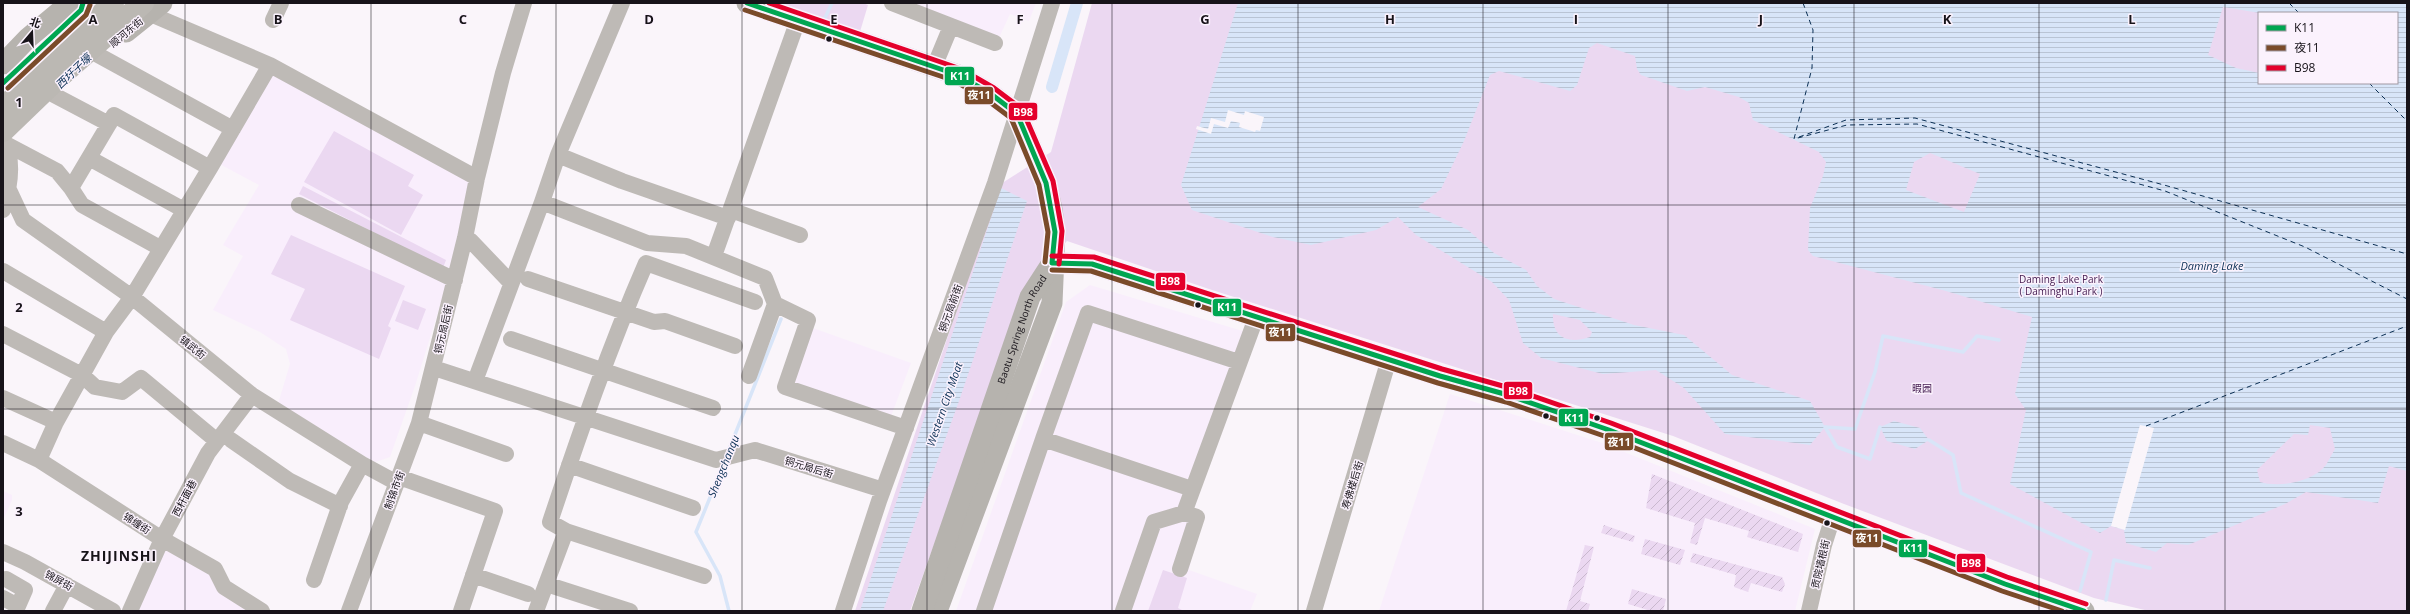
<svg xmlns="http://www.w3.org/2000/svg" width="2410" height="614" font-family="'Open Sans','Noto Sans SC',sans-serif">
<defs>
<pattern id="garden-furrows" width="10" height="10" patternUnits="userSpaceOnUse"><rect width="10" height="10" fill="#ebd8f1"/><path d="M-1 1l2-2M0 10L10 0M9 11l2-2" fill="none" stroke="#c9b8ce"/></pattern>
<pattern id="water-rules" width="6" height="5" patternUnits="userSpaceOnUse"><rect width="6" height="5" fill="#d8e5f8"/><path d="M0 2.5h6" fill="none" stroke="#b9c4d4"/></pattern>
</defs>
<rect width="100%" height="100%" fill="#faf5fa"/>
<!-- built -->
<path fill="#f9eefc" d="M907,3h129l-7,18 -19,-7 -12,26z
M270,65l201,110 -23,105 -33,106 -25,71 -15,5 -98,-55 13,-43 -4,-15 -26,-17 -47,-22 30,-54 -20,-11 36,-60 -45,-24z
M1090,285l156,47 -64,178 -31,8 -31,93h-164l110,-309z
M813,328l98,35 -21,56 -99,-34z
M1450,394l152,49 213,86 -20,82h-416z
M3,491l9,4v5l-9,20z
M1179,521l21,1 -11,48 68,24 -7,17h-122l28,-83z
M162,539l100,72h-131z"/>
<!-- park -->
<path fill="#ebd8f1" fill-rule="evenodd" d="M768,3h95l5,2 -9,30z
M1092,3h1315v608h-258l-55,-13 -250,-94 -171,-68 -461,-146 -145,-49 -36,36 -121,334h-55l144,-426 52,-33zM2259,13h138v70h-138z
M334,131l80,44 -6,11 15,9 -22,40 -97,-53z
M303,186l143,74 -3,8 -144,-74z
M291,235l114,51 -17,40 3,2 -12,31 -89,-39 15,-31 -34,-15z
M403,300l23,9 -8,21 -23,-9z
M1163,570l24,8 -9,30 6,3h-36z"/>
<!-- garden -->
<path fill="url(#garden-furrows)" d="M1652,474l151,60 -5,18 -51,-15 2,-6 -44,-13 -8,27 -7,-2 5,-20 -49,-15z
M1604,525l31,11 -2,6 -32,-9z
M1645,539l40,11 -5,15 -39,-11z
M1585,545l9,2 -14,54 10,3 -2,7h-22z
M1693,553l89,24 3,7 -3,8 -31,-9 -3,9 -14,-5 2,-12 -46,-13z
M1632,589l34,10 -3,12h-12l-23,-7z"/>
<!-- water -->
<path fill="url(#water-rules)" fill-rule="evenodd" d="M1238,3h1169v468l-18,-5 -11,37 -72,-11 -21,12 -97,41 -21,-2 -11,9 -30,-9 -2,-13 -13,-4 -11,7 -90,-49 16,-74 -11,-16 17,-77 -86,-26 -133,-35 -5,-6 2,-42 13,-32 3,-14 -7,-10 -66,-32 -4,-17 -10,-6 -34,-10 -18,4 -46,-16 -4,-6 -2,-13 -38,-13 -8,5 -12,37 -7,6 -71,-20 -9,4 -26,66 -23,48 -23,18 50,23 26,23 32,17 11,16 17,13 80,26 50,10 48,40 78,26 15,26 -15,18 -85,-11 -41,-46 -28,-18 -53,4 -62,-16 -18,-15 -14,-43 -17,-18 -76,-47 -18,-18 -22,13 -65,15 -38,-8 -81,-27 -11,-25zM2223,7l37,6h137v70h-138v-10l-23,-5 -28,-13zM1930,153l50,21 -16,38 -58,-22 8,-28zM1553,314l27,6 12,12 -2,5c-21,7 -38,2 -37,-23zM2310,425l20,3 5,21c-3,5 -6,11 -9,16 -13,17 -47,23 -66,17l-3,-12 37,-36 14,1z
M1001,188l26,13 -68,200 -76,210h-23z
M1894,421l26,7 9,12 -14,9 -28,-8 -7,-14z"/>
<!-- pier -->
<path fill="#faf5fa" d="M1228,110l16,5 1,-4 19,6 -4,14 -4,-1 -1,2 -16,-5 1,-4 -9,-2 -3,7 -14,-4 -3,10 -15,-5 1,-3 11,3 3,-11 14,4z
M2140,425l14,3 -29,102 -14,-4z"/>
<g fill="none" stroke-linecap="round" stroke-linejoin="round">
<!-- stream -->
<path stroke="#d8e5f8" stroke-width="3.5" d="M823,22l9,-19
M1825,427l30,2 20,-57 8,-36 80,16 14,-16 22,4
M1825,427l12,20 33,12 10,-32
M1929,440l24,15 8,38 130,59 -11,39
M728,452l53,-133
M724,463l-28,69 24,44 9,35
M2106,600l8,-40 36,8"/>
<!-- canal -->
<path stroke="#d8e5f8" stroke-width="12" d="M1052,87l25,-84"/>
<!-- ferry -->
<path stroke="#0a2f54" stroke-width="1" stroke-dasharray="5 4" stroke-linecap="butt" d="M1803,3l10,27 -1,38 -18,71 53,-14 70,-1 248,67 140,56 102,52
M2289,3l10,10
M2369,83l38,38
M1799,137l47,-17 69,-2 249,67 243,69
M2146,426l261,-100"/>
<!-- minor -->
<path stroke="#bebab6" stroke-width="16" d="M622,3l-64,152 -16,47 105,41 39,3 79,32 10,26 33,16 -23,67 121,41
M892,3l103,40
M148,13l122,52
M273,20l8,-17
M98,55l135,74
M934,67l17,-41
M54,95l55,29 5,-9 96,53
M3,142c13,18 6,48 0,68
M4,143l53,28 14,17 38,-64
M558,155l64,26 106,37
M89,158l95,52
M71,188l11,17 78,43
M9,190l14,30 109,77 120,98 110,69 35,19
M299,205l156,75
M731,210l69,25
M465,238l6,3 40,42
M714,256l84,-236
M3,271l103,61
M528,279l126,43 11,-1 70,25
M3,334l79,41 13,12 27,5 19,-14 76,63
M511,339l202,69
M434,368l282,92 39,-10 128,40
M749,376l26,-72
M475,381l67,-179
M3,398l53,24
M419,423l87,31
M231,440l59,41 50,25
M3,443l36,17 123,79 53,30 9,18 38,24
M39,460l17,-38 50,-90 26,-35 78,-129 60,-103 207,113
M569,465l124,43
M399,477l96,34 -34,100
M1186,487l-143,-48 45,-126 151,49
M566,531l138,45
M3,552l22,10 88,49
M1180,569l17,-52 -13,-4
M473,575l55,19
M314,580l27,-78 21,-38
M546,584l84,27
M3,598l15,8 7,-16 -19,-11
M53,611l14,-26
M130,611l32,-72 46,-86 44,-58
M349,611l70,-188 46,-185 12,-60 26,-105 21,-70
M536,611l30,-80 -16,-9c29,-87 59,-174 96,-259l109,39
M843,611l36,-110 116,-318 57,-180
M984,611l59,-172
M1123,611l31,-89 30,-9 69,-187
M1314,611l75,-252
M1809,611l15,-66 9,-28"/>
<!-- major -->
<g stroke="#b6b3ae" stroke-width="21">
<path d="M747,3l211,72 33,19 26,20 29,69 6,26 3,23 -3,71 -115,308"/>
<path d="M126,32l36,-29"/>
<path d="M3,64l25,-26 42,-35"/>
<path d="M1052,263l40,1 348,112 68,19 101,35 396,154 79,27"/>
<path id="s1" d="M922,611l108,-314 22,-34"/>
</g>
<!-- highway -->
<path stroke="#bbb8b3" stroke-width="22" d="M3,108l110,-105
M3,131l54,-52 86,-76"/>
<!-- bus-1 casing -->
<g stroke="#fbf2fd" stroke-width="8">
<path id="bus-1" d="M747,3l211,72 33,19 26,20 29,69 9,49 -3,31
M3,83l78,-73 2,-7
M1052,263l40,1 348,112 68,19 101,35 396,154 79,27"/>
</g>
<!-- bus-2 casing -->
<g stroke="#fbf2fd" stroke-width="8">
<path id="bus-2" d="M745,10l210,71 32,19 24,18 28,67 9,47 -3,30
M8,88l78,-73 4,-10
M1052,270l39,1 347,112 68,19 101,35 395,154 60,20"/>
</g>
<!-- bus-3 casing -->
<g stroke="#fbf2fd" stroke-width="8">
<path id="bus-3" d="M769,3l192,66 33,19 28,21 31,72 9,50 -3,33
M1052,256l42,1 348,112 68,19 101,35 396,154 79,27"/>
</g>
<!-- bus-1 -->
<use href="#bus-1" stroke="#00a651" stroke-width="5"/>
<!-- bus-2 -->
<use href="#bus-2" stroke="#7a4b2a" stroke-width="5"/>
<!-- bus-3 -->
<use href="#bus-3" stroke="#e4002b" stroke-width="5"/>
</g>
<!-- grid -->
<path fill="none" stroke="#171319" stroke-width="1" stroke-opacity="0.55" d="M185,3v608M371,3v608M556,3v608M742,3v608M927,3v608M1112,3v608M1298,3v608M1483,3v608M1668,3v608M1854,3v608M2039,3v608M2225,3v608M3,205h2404M3,409h2404"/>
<!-- markers -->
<g fill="#171319" stroke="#fbf2fd" stroke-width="1.5">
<circle cx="829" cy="39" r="3.5"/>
<circle cx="1198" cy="305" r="3.5"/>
<circle cx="1546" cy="416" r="3.5"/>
<circle cx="1597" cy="418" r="3.5"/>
<circle cx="1827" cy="523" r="3.5"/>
</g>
<g text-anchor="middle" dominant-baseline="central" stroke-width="3" stroke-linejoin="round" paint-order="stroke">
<!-- street labels -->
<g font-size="10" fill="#171319" stroke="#fbf2fd">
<text transform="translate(126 32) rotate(-40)">顺河东街</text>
<text transform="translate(950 308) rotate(-70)">铜元局前街</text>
<text transform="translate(443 329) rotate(-77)">铜元局后街</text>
<text stroke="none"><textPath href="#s1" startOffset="299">Baotu Spring North Road</textPath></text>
<text transform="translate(193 347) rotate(39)">镇武街</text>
<text transform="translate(809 467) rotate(17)">铜元局后街</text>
<text transform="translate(1352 485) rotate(-73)">寿佛楼后街</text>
<text transform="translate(394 490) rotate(-70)">制锦市街</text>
<text transform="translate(184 498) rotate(-62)">西杆面巷</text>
<text transform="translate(137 523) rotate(33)">锦缠街</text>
<text transform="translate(1820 564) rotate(-77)">贡院墙根街</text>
<text transform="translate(59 580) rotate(29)">锦屏街</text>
</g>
<!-- park labels -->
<g font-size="10" fill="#482154" stroke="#fbf2fd">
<text x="2061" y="279">Daming Lake Park<tspan x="2061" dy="12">( Daminghu Park )</tspan></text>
<text x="1922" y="388">暇园</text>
</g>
<!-- water labels -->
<g font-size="11" font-style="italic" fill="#0a2f54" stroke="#fbf2fd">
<text transform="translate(73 71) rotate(-44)">西圩子壕</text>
<text x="2212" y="265">Daming Lake</text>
<text transform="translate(944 404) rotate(-71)">Western City Moat</text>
<text transform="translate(723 466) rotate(-68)">Shengchanqu</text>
</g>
<!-- district labels -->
<g font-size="14" font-weight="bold" letter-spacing="1" fill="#171319" stroke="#fbf2fd">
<text x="119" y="555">ZHIJINSHI</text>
</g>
</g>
<g font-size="13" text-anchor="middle" font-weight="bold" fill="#171319" stroke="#fbf2fd" stroke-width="3" stroke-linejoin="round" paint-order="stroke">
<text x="93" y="24">A</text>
<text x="278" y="24">B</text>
<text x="463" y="24">C</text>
<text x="649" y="24">D</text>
<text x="834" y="24">E</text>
<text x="1020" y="24">F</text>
<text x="1205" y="24">G</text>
<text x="1390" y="24">H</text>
<text x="1576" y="24">I</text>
<text x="1761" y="24">J</text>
<text x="1947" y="24">K</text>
<text x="2132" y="24">L</text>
<text x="19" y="107">1</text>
<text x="19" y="312">2</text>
<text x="19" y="516">3</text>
</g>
<g stroke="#fbf2fd" stroke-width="1.5">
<rect x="944" y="66" width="31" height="20" rx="4" fill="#00a651"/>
<rect x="964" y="86" width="30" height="19" rx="4" fill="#7a4b2a"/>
<rect x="1008" y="102" width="30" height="19" rx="4" fill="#e4002b"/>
<rect x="1155" y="272" width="31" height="19" rx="4" fill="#e4002b"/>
<rect x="1212" y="298" width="30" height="19" rx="4" fill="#00a651"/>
<rect x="1265" y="323" width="31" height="19" rx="4" fill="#7a4b2a"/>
<rect x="1503" y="381" width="30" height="19" rx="4" fill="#e4002b"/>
<rect x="1558" y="408" width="31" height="19" rx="4" fill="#00a651"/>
<rect x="1604" y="432" width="30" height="19" rx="4" fill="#7a4b2a"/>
<rect x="1852" y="529" width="30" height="19" rx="4" fill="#7a4b2a"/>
<rect x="1898" y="539" width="30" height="19" rx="4" fill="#00a651"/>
<rect x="1956" y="553" width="30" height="20" rx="4" fill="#e4002b"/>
</g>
<g font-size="11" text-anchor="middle" font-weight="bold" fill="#fff">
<text x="960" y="80">K11</text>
<text x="979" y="99">夜11</text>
<text x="1023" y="116">B98</text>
<text x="1170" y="285">B98</text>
<text x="1227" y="311">K11</text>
<text x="1280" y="336">夜11</text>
<text x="1518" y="395">B98</text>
<text x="1574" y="422">K11</text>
<text x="1619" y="446">夜11</text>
<text x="1867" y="542">夜11</text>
<text x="1913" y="552">K11</text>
<text x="1971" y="567">B98</text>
</g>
<!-- border -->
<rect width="2410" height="614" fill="none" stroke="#171319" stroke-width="8"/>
<!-- legend -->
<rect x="2258" y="12" width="140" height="72" fill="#fbf2fd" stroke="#a099a2"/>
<rect x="2266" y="25" width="20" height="6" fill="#00a651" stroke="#a099a2"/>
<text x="2294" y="32" font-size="12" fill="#171319">K11</text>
<rect x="2266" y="45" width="20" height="6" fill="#7a4b2a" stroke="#a099a2"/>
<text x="2294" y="52" font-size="12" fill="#171319">夜11</text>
<rect x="2266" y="65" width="20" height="6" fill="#e4002b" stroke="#a099a2"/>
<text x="2294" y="72" font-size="12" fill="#171319">B98</text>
<!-- north arrow -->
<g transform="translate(32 32) rotate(19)" stroke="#fbf2fd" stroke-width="3" paint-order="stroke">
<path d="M0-3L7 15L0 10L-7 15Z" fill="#171319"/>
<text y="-6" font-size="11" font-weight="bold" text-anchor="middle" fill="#171319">北</text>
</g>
</svg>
